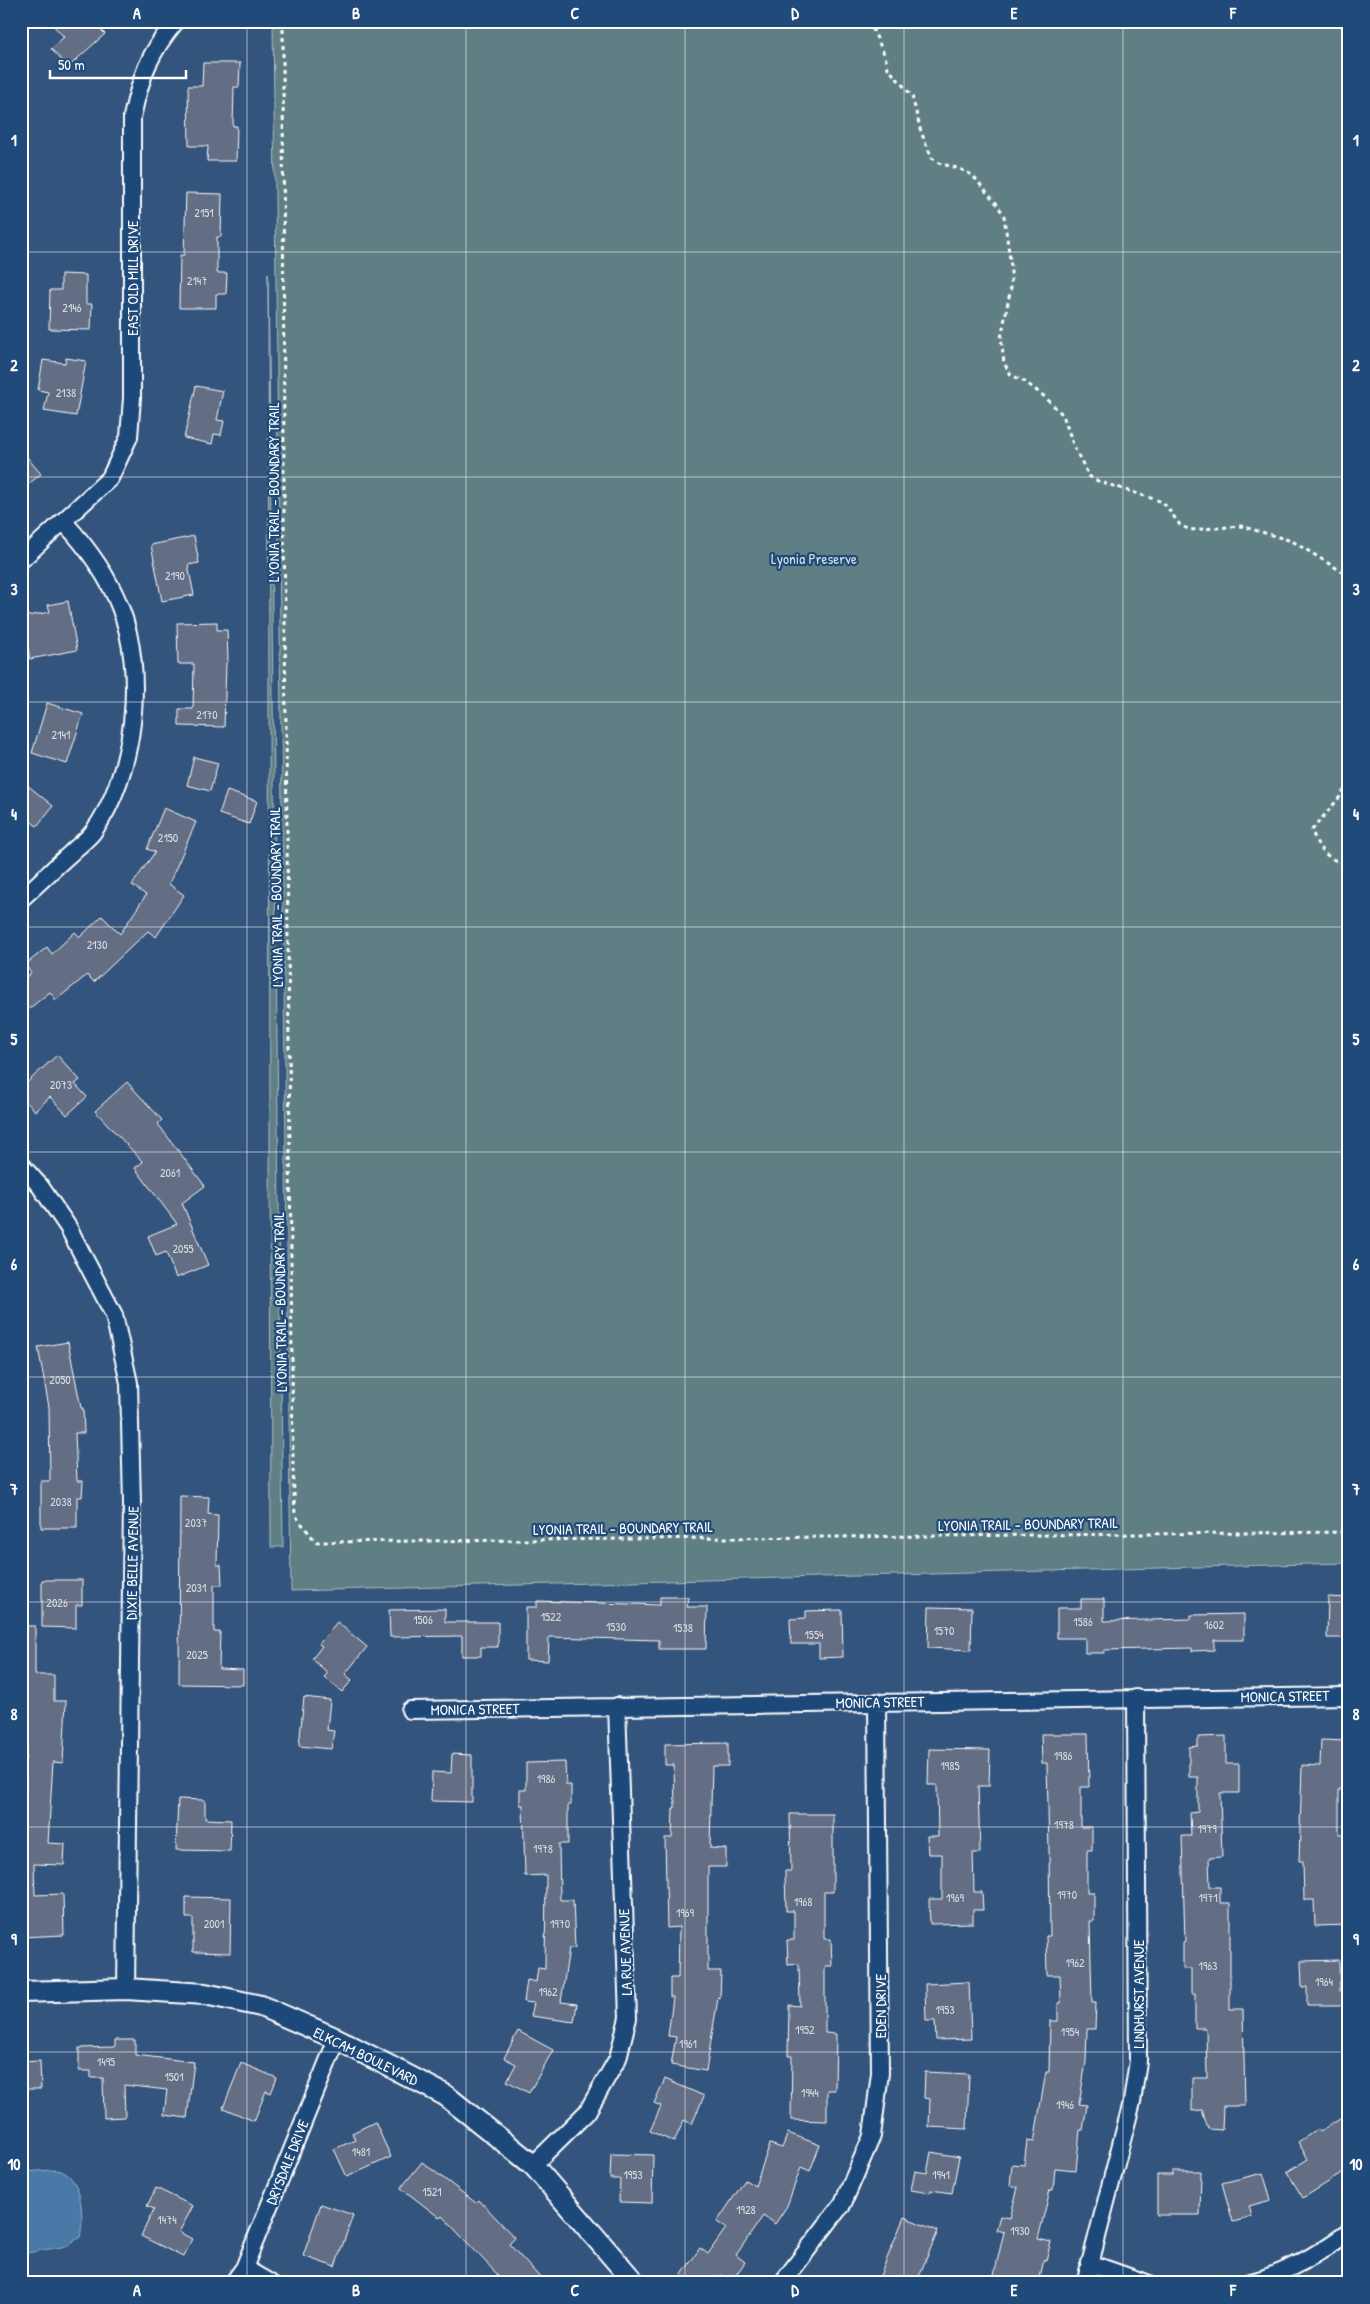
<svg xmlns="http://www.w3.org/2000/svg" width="1370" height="2304" font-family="'Patrick Hand',sans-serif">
<rect width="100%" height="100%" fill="#33547d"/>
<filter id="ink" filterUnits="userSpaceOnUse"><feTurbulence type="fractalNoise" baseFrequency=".02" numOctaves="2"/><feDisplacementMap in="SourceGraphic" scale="10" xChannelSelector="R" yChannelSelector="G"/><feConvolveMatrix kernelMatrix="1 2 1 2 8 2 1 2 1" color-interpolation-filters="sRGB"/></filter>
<g filter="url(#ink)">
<!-- green -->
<path fill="#5e7f84" stroke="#aebfc2" d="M273,21h1076v1542l-1058,28z
M268,273l15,1274h-12z"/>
<!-- water -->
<path fill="#4a79a6" stroke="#92afca" d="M37,2171c7,0 18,-2 24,0 22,8 23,47 19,66l-13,9 -46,8v-81z"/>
<!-- building -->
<path fill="#636d83" stroke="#fff" d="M49,21h44l12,13 -37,33 -17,-18 13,-12z
M203,63h37l-1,24h-5l-1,39h4l-1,35h-29l1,-15h-19l-1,-60h14z
M186,193l36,1 -1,43h-4v36h10l-1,21h-10v14h-37l1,-53h4z
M61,274l25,1v29h6l-1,26 -42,-1 1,-39h11z
M66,358l20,3 -10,55 -32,-5 4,-19 -10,-2 5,-30 22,3z
M196,386l27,5 -6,29 7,1 -3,14 -7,-1 -2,10 -28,-6z
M21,450l20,24 -20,16z
M194,536l5,27 -11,2 6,30 -32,6 -11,-56z
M68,601l9,49 -47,9 -8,-42 28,-5 -2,-7z
M217,622v8h10l1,32 -2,1 -2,64 -45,-1v-17h14l1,-45h-16l-1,-41z
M47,703l36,11 -16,50 -35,-11z
M194,757l24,6 -8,28 -23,-6z
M21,780l32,26 -16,20 -16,-12z
M227,791l30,10 -8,23 -30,-10z
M164,808l32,14 -27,62 15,11 -28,42 -8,-6 -54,51 -7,-7 -31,25 -6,-8 -29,23v-34l10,-8 -6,-8 22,-18 5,7 23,-22 5,5 22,-21 18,18 26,-39 -14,-10 23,-33 -8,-3z
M57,1055l23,25 -5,4 12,13 -20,18 -17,-18 -15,14 -14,-15v-8z
M127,1082l35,38 -4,4 47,62 -23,17 26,62 -32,13 -10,-26 -10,4 -8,-20 29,-12 -42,-56 8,-6 -48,-51z
M68,1342l13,66h2l1,25h-9l2,48h6l-1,16h-5v31h-36v-47h9l-1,-74 -11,-60z
M180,1496l29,1 -1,17 10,1 -1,50h4l1,20h-8v47h6l-1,37 24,1v15l-64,-1z
M42,1580h40v25h-6v23l-34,-1z
M660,1597h28l-1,10h20l-1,42h-47v-9l-110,-3 -1,24 -22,-1v-53h11v-6l123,4z
M1328,1597l21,1v40h-22z
M1081,1599h23v22l87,-2v-4l53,-1v26h-30v10l-22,1v-3l-88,2v3h-19v-15h-28v-30h24z
M929,1607l43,1 -1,42 -43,-2z
M445,1609v13h53v25h-17v9h-19v-20l-72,1 -1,-27z
M842,1610l1,47 -24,1v-14h-28l-1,-25 16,-1v-7z
M337,1622l30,25 -22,27 7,6 -10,12 -18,-15 4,-4 -16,-14 10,-13 -3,-2z
M21,1626h14v49h19v26h12l-3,62 -10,-1 -5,81 17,1 -1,21 -30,-1 1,31 28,-1 1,41 -43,2v-128h4l1,-31h-5v-19h5l1,-31h-6z
M304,1697l26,3 -3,30 7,1 -3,18 -32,-3z
M1041,1734h47l1,53h-8v40h11v23h-5v43h7v28h-4l2,82h4l-1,26h-8l-1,33 -7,42 8,1 -4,25h-3l-4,40 -21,-2 -2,22h-3l-12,49 13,3 -5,18 -2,-1 -5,24h-47l12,-51 -8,-2 4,-14 10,2 8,-31 -8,-1 2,-22 12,1 3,-24 7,1 12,-70h3l1,-51h8v-18h3l-1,-28h-13l-1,-39h4l-1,-85 -2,-88h-5z
M1226,1736v28h13v29h-19l2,64 -13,1 1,29h10v16h10v106h13l2,97h-22l-1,24 -14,-1 -6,-19 -10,1v-33h15l-1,-50h-11v-34h-4v-25h-8v-27l2,-1 -3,-105h9l-1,-23 8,-1v-35h-9v-30l9,-1v-9z
M1321,1740l26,1 -1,48h-7v45h8l2,91 -34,1 -1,-26h-10l-1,-39h-4l3,-96 18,1z
M728,1743v23h-16l-2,82 16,1v18h-18v104h13l-1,28 -2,-1 -12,73 -35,-6 5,-28 -8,-1 5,-39h-3v-19h8l1,-51 -12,1 -2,-90h7l1,-30h2l-1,-43h-9v-21z
M929,1749l61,1 -1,36h-11l2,67h-7l1,39h8l1,18h-10v13l-43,1 -1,-25h13v-45h-14l-1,-18h11l-1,-51h-9z
M452,1754l20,1v47l-41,-1 1,-29 19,1z
M565,1762l1,23h5v20h-3v39h-9l1,56h13l2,48h-6l-8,54 16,2 -3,18 -43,-6 3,-13 -10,-1 3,-22 9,2 2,-14 7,1 1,-94 -21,1 -2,-71h-3v-15h6v-27z
M178,1799l27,1v19l26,1 -1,31 -54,-1z
M790,1814h43v78h-9v47h7l1,27h-7v67l11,1 -1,56h-8v31l-36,-1 1,-64h-4l1,-51 11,1 -1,-42 -11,1 -1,-25h7v-29h-8l-1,-40h6z
M186,1897l45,1 -1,55 -37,-1v-34h-7z
M1339,1960l1,31h9v14h-42v-18h-5l-1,-26z
M969,1982l2,57 -35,1 -1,-19h-9l-1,-37z
M518,2031l35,19 -24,43 -22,-12 9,-17 -12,-6z
M115,2040h20v15l59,7 -7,56 -23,-3 3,-25 -43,-5 1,32 -21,1 -1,-40h-12v-7h-12v-23l36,-1z
M40,2061l1,28h-20v-27z
M241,2063l36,15 -6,15 -5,-2 -12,30 -31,-13z
M925,2072l44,2 -2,55 -38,-2 1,-28 -6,-1z
M665,2079l39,17 -12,28 -8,-4 -10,22 -24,-11 11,-25 -7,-3z
M1349,2113v56l-46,29 -16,-26 21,-13 -10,-17 20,-13 2,3z
M375,2122l16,35 -44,20 -13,-28 21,-9 -3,-7z
M788,2133l32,12 -10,26 -9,-4 -14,39 -12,18 -12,-8 -27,39 9,7 -14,20 -10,-7 -6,8h-24l-10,-7 19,-28 8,6 18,-26 -9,-6 28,-42 10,6 15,-42 12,4z
M931,2152l28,5 -7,36 -21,-3 -1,3 -19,-3 4,-19 12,2z
M611,2154l42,1 -1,48 -33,-1 1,-23h-10z
M422,2162l54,41 3,-3 36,38 -6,6 36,39h-55l8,-8 -56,-59 -2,2 -39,-30z
M1172,2171h29l-1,44h-43v-40h15z
M1263,2173l8,27 -22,6 3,11 -19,5 -11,-39z
M156,2188l37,18 -14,26 13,7 -9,18 -42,-21 13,-27 -7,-3z
M321,2204l32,11 -18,52 -32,-11z
M904,2217l34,14 -22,52h-39z"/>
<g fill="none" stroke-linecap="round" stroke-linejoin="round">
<!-- minor casing -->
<g stroke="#fff" stroke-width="20">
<path id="minor" d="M21,560l89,-82 19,-41 3,-39v-281c9,-41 17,-64 44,-96
M21,899c17,-15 33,-31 50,-46 7,-7 16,-13 22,-21 42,-57 53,-160 27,-225 -12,-31 -33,-60 -56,-85
M21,1165l19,21 28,41 46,88 15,68 3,120 -6,486
M410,1710l939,-14
M533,2165l54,-53 31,-54 10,-40 -11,-312
M1089,2263l57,20
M244,2268l26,15
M233,2283l11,-15 93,-229
M782,2283l61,-80 29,-67 8,-63 -3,-371
M1085,2283l47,-181 6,-41 -2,-363
M1247,2283c37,-8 71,-29 102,-51"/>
</g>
<!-- tertiary casing -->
<g stroke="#fff" stroke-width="24">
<path id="tertiary" d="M21,1992l105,-3 79,5 56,12 76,33 108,56 88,70 102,118"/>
</g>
<!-- path -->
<path stroke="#fff" stroke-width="3" stroke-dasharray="4 4" stroke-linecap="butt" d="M283,21l1,496 9,952 2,46 21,27 1033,-10
M869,21l16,35 3,12 24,28 9,36 11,26 7,5 21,6 12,6 25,29 7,12 7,51v20l-10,51 3,25 7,12 13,6 21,16 18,18 11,32 15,29 6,4 68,22 17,23 10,5 51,-4 51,15 49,30 8,7
M1349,783l-10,15 -27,32c6,20 16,30 37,35"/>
<!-- minor -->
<use href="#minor" stroke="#1f4a7a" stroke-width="16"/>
<!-- tertiary -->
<use href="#tertiary" stroke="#1f4a7a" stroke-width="20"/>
</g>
</g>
<!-- grid -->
<path fill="none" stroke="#fff" stroke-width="1" stroke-opacity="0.55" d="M247,21v2262M466,21v2262M685,21v2262M904,21v2262M1123,21v2262M21,252h1328M21,477h1328M21,702h1328M21,927h1328M21,1152h1328M21,1377h1328M21,1602h1328M21,1827h1328M21,2052h1328"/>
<g text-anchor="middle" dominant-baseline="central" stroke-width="4.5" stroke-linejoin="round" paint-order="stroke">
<!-- number labels -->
<g font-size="12" fill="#d8dae0">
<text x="204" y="212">2151</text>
<text x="197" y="280">2147</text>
<text x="72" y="307">2146</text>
<text x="66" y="392">2138</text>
<text x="175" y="575">2190</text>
<text x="207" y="714">2170</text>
<text x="61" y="734">2141</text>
<text x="168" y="837">2150</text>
<text x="97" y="944">2130</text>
<text x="61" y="1084">2073</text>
<text x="170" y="1172">2061</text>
<text x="183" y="1248">2055</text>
<text x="60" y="1379">2050</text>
<text x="61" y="1501">2038</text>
<text x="196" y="1522">2037</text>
<text x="196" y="1587">2031</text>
<text x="57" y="1602">2026</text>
<text x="551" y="1616">1522</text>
<text x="423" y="1619">1506</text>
<text x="1083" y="1621">1586</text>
<text x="1214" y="1624">1602</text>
<text x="616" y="1626">1530</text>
<text x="683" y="1627">1538</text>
<text x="944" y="1630">1570</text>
<text x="814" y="1634">1554</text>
<text x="197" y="1654">2025</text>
<text x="1063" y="1755">1986</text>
<text x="950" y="1765">1985</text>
<text x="546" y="1778">1986</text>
<text x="1064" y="1824">1978</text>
<text x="1207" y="1828">1979</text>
<text x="543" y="1848">1978</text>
<text x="1067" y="1894">1970</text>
<text x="955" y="1897">1969</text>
<text x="1208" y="1897">1971</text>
<text x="803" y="1901">1968</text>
<text x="685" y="1912">1969</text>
<text x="214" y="1923">2001</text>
<text x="560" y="1923">1970</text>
<text x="1075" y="1962">1962</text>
<text x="1208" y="1965">1963</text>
<text x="1324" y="1981">1964</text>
<text x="548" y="1991">1962</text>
<text x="945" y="2009">1953</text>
<text x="805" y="2029">1952</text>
<text x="1070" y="2031">1954</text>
<text x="688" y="2043">1961</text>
<text x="106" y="2061">1495</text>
<text x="174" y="2076">1501</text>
<text x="810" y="2092">1944</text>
<text x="1065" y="2104">1946</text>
<text x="361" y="2151">1481</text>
<text x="633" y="2174">1953</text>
<text x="941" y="2174">1941</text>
<text x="432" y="2191">1521</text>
<text x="746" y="2209">1928</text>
<text x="167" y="2219">1474</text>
<text x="1020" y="2230">1930</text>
</g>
<!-- street labels -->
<g font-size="15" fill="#fff" stroke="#1f4a7a">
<text transform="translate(132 278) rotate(-90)">EAST OLD MILL DRIVE</text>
<text transform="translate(273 492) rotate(-90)">LYONIA TRAIL - BOUNDARY TRAIL</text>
<text transform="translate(276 897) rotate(-91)">LYONIA TRAIL - BOUNDARY TRAIL</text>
<text transform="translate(280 1302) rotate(-91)">LYONIA TRAIL - BOUNDARY TRAIL</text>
<text transform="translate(1028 1524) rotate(-1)">LYONIA TRAIL - BOUNDARY TRAIL</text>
<text transform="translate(623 1528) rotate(-1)">LYONIA TRAIL - BOUNDARY TRAIL</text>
<text transform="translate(132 1563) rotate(-89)">DIXIE BELLE AVENUE</text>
<text transform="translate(1285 1696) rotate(-1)">MONICA STREET</text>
<text transform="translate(880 1702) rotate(-1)">MONICA STREET</text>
<text transform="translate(475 1709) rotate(-1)">MONICA STREET</text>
<text transform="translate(625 1952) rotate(-92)">LA RUE AVENUE</text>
<text transform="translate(1138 1994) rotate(-90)">LINDHURST AVENUE</text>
<text transform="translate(880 2006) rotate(-90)">EDEN DRIVE</text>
<text transform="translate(366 2056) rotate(26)">ELKCAM BOULEVARD</text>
<text transform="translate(287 2162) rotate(-68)">DRYSDALE DRIVE</text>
</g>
<!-- park labels -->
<g font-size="15" fill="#d7dfe0" stroke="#1f4a7a">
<text x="814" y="558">Lyonia Preserve</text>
</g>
</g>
<!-- margin -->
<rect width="1370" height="2304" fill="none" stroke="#1f4a7a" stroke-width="55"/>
<!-- scale -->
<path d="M50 70v8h136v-8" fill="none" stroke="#ffffff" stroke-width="2.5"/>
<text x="58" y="70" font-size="15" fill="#ffffff" stroke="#1f4a7a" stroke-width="4" paint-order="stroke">50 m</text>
<rect x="28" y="28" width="1314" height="2248" fill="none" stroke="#fff" stroke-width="2"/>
<g font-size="16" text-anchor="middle" font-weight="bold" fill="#fff">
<text x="137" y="19">A</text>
<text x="356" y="19">B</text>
<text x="575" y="19">C</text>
<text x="795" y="19">D</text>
<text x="1014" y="19">E</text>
<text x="1233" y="19">F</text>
<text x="14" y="146">1</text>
<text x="1356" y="146">1</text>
<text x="14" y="371">2</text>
<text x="1356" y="371">2</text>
<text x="14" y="595">3</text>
<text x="1356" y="595">3</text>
<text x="14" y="820">4</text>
<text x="1356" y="820">4</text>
<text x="14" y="1045">5</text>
<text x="1356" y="1045">5</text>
<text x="14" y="1270">6</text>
<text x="1356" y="1270">6</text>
<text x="14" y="1495">7</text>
<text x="1356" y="1495">7</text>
<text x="14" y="1720">8</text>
<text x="1356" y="1720">8</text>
<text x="14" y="1945">9</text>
<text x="1356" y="1945">9</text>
<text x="14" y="2170">10</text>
<text x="1356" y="2170">10</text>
<text x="137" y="2296">A</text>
<text x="356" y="2296">B</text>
<text x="575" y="2296">C</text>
<text x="795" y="2296">D</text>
<text x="1014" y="2296">E</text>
<text x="1233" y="2296">F</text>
</g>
</svg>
